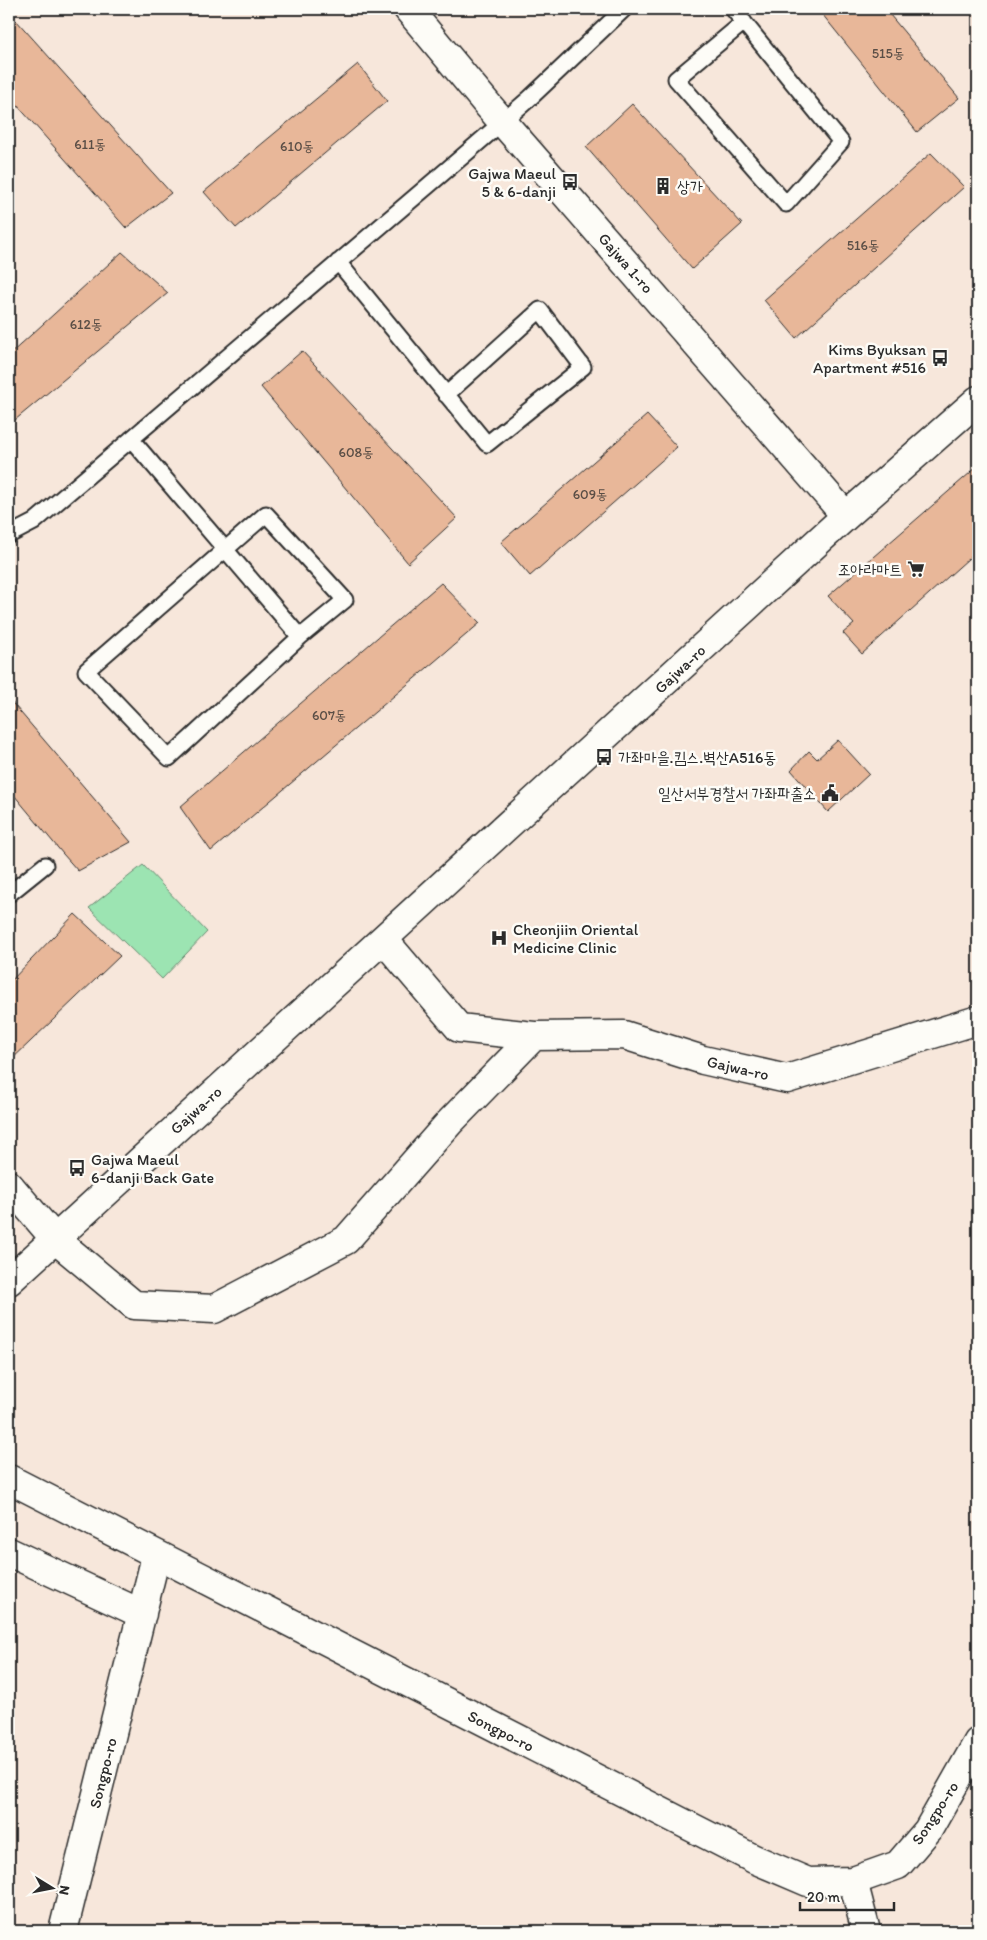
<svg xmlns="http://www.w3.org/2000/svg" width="987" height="1940" font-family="Itim,'Poor Story',sans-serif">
<rect width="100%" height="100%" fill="#f7e7db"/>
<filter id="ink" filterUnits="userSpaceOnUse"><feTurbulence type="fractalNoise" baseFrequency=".02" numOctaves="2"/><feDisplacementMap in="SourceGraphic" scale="10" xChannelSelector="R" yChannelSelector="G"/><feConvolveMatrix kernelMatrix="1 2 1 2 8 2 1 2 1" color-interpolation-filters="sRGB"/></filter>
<g filter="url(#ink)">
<!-- green -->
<path fill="#9ce4b2" stroke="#64886e" d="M143,865l64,67 -45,47 -73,-71z"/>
<!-- building -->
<path fill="#e8b799" stroke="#2b2b2b" d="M818,9h67l74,89 -42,34z
M16,20l155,173 -45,35 -117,-132v-69z
M358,64l29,37 -151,127 -32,-36z
M632,104l110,120 -50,45 -106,-122z
M931,153l33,34 -168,151 -32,-38z
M122,252l46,41 -159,132v-70z
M302,351l155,167 -49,45 -147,-176z
M647,415l30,32 -147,129 -29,-34z
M978,466v84l-116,104 -19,-21 11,-9 -26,-28z
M441,583l39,40 -269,228 -31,-44z
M9,699l122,143 -53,29 -15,-17 -54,-65z
M838,740l31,34 -41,38 -37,-42 18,-19 8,8z
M75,914l45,42 -111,106v-79z"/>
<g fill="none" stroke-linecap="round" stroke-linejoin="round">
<!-- lane casing -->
<g stroke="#2b2b2b" stroke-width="19">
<path id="lane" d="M733,9l108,133 -55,62 -110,-125 68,-57
M338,262l149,182 96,-77 -43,-57 -94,85
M131,439l169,198
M266,514l79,86 -45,37 -131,121 -83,-87z
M9,535l25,-13 429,-366 67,-58 94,-89
M9,894l36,-29"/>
</g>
<!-- street casing -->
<g stroke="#2b2b2b" stroke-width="31">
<path id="street" d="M384,940l75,88 75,8 90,-1 79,25 84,19 191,-59
M9,1185l46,54 79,66 80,4 132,-69 103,-117 85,-87
M9,1552l133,62
M853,1881l13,50
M63,1931l93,-375"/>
</g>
<!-- secondary casing -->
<g stroke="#2b2b2b" stroke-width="31">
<path id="secondary" d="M408,9l79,95 359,412
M9,1281l837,-765 132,-116
M9,1479l745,380 54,23 45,-1 45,-16 30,-35 50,-88"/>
</g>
<!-- lane -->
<use href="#lane" stroke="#fdfcf7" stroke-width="15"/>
<!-- street -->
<use href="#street" stroke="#fdfcf7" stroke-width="28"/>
<!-- secondary -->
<use href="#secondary" stroke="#fdfcf7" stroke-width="28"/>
</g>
</g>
<!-- icons -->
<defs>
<g id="bus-bare" transform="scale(1.35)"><path d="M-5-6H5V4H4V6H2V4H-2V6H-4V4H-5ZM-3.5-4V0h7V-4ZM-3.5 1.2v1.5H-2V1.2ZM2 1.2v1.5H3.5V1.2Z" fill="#2b2b2b" stroke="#fdfcf7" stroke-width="2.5" paint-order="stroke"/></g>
<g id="building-bare" transform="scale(1.35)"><path d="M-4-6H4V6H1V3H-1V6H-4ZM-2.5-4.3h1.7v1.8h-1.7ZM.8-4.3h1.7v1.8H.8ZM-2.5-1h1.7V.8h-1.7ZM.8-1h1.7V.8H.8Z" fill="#2b2b2b" stroke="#fdfcf7" stroke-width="2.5" paint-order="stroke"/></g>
<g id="supermarket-bare" transform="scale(1.35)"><path d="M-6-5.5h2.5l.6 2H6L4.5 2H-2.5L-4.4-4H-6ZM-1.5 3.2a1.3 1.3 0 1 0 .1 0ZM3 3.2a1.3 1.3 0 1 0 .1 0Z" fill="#2b2b2b" stroke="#fdfcf7" stroke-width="2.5" paint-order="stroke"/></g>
<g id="civic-bare" transform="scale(1.35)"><path d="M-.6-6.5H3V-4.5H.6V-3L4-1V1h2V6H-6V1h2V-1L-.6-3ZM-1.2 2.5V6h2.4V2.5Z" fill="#2b2b2b" stroke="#fdfcf7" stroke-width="2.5" paint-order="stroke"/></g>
<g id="hospital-bare" transform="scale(1.35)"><path d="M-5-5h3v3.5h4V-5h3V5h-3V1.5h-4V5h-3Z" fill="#2b2b2b" stroke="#fdfcf7" stroke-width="2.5" paint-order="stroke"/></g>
</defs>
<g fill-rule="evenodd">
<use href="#bus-bare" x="570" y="182"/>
<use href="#building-bare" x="663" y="186"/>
<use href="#bus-bare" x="940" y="358"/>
<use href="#supermarket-bare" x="916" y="569"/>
<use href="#bus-bare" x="604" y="757"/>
<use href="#civic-bare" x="830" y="793"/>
<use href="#hospital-bare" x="499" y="938"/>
<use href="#bus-bare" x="77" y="1168"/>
</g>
<g text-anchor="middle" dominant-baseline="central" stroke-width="5" stroke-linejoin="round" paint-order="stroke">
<!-- number labels -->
<g font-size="14" fill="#5a4e46">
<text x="888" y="53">515동</text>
<text x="90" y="144">611동</text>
<text x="297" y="146">610동</text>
<text x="863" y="245">516동</text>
<text x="86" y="324">612동</text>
<text x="356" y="452">608동</text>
<text x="590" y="494">609동</text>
<text x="329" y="715">607동</text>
</g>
<!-- poi labels -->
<g font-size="16" fill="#2b2b2b" stroke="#fdfcf7" text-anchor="end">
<text x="556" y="173">Gajwa Maeul<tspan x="556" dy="18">5 &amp; 6-danji</tspan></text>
<text x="677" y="186" text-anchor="start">상가</text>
<text x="926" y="349">Kims Byuksan<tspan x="926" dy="18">Apartment #516</tspan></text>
<text x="902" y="569">조아라마트</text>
<text x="618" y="757" text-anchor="start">가좌마을.킴스.벽산A516동</text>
<text x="816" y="793">일산서부경찰서 가좌파출소</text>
<text x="513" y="929" text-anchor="start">Cheonjiin Oriental<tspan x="513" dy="18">Medicine Clinic</tspan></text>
<text x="91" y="1159" text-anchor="start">Gajwa Maeul<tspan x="91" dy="18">6-danji Back Gate</tspan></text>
</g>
<!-- street labels -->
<g font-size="16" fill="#2b2b2b" stroke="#fdfcf7">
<text transform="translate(626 263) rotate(49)">Gajwa 1-ro</text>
<text transform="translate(680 669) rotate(-43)">Gajwa-ro</text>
<text transform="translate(738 1068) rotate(13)">Gajwa-ro</text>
<text transform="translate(196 1110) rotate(-42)">Gajwa-ro</text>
<text transform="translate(501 1731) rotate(27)">Songpo-ro</text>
<text transform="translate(103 1773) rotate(-76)">Songpo-ro</text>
<text transform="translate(935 1813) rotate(-57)">Songpo-ro</text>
</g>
</g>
<!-- margin -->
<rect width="987" height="1940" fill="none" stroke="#fdfcf7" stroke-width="30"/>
<rect x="15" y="15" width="957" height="1910" fill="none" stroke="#2b2b2b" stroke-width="2" filter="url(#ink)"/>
<!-- north arrow -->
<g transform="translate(52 1888) rotate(100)" stroke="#fdfcf7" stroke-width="4" paint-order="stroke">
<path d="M0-4L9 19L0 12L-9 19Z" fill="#2b2b2b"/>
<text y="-8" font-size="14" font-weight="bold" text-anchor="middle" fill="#2b2b2b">N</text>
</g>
<!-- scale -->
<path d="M800 1902v8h94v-8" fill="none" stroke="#2b2b2b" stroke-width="2.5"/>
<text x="807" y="1902" font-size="15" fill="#2b2b2b" stroke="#fdfcf7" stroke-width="4" paint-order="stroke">20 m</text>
</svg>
